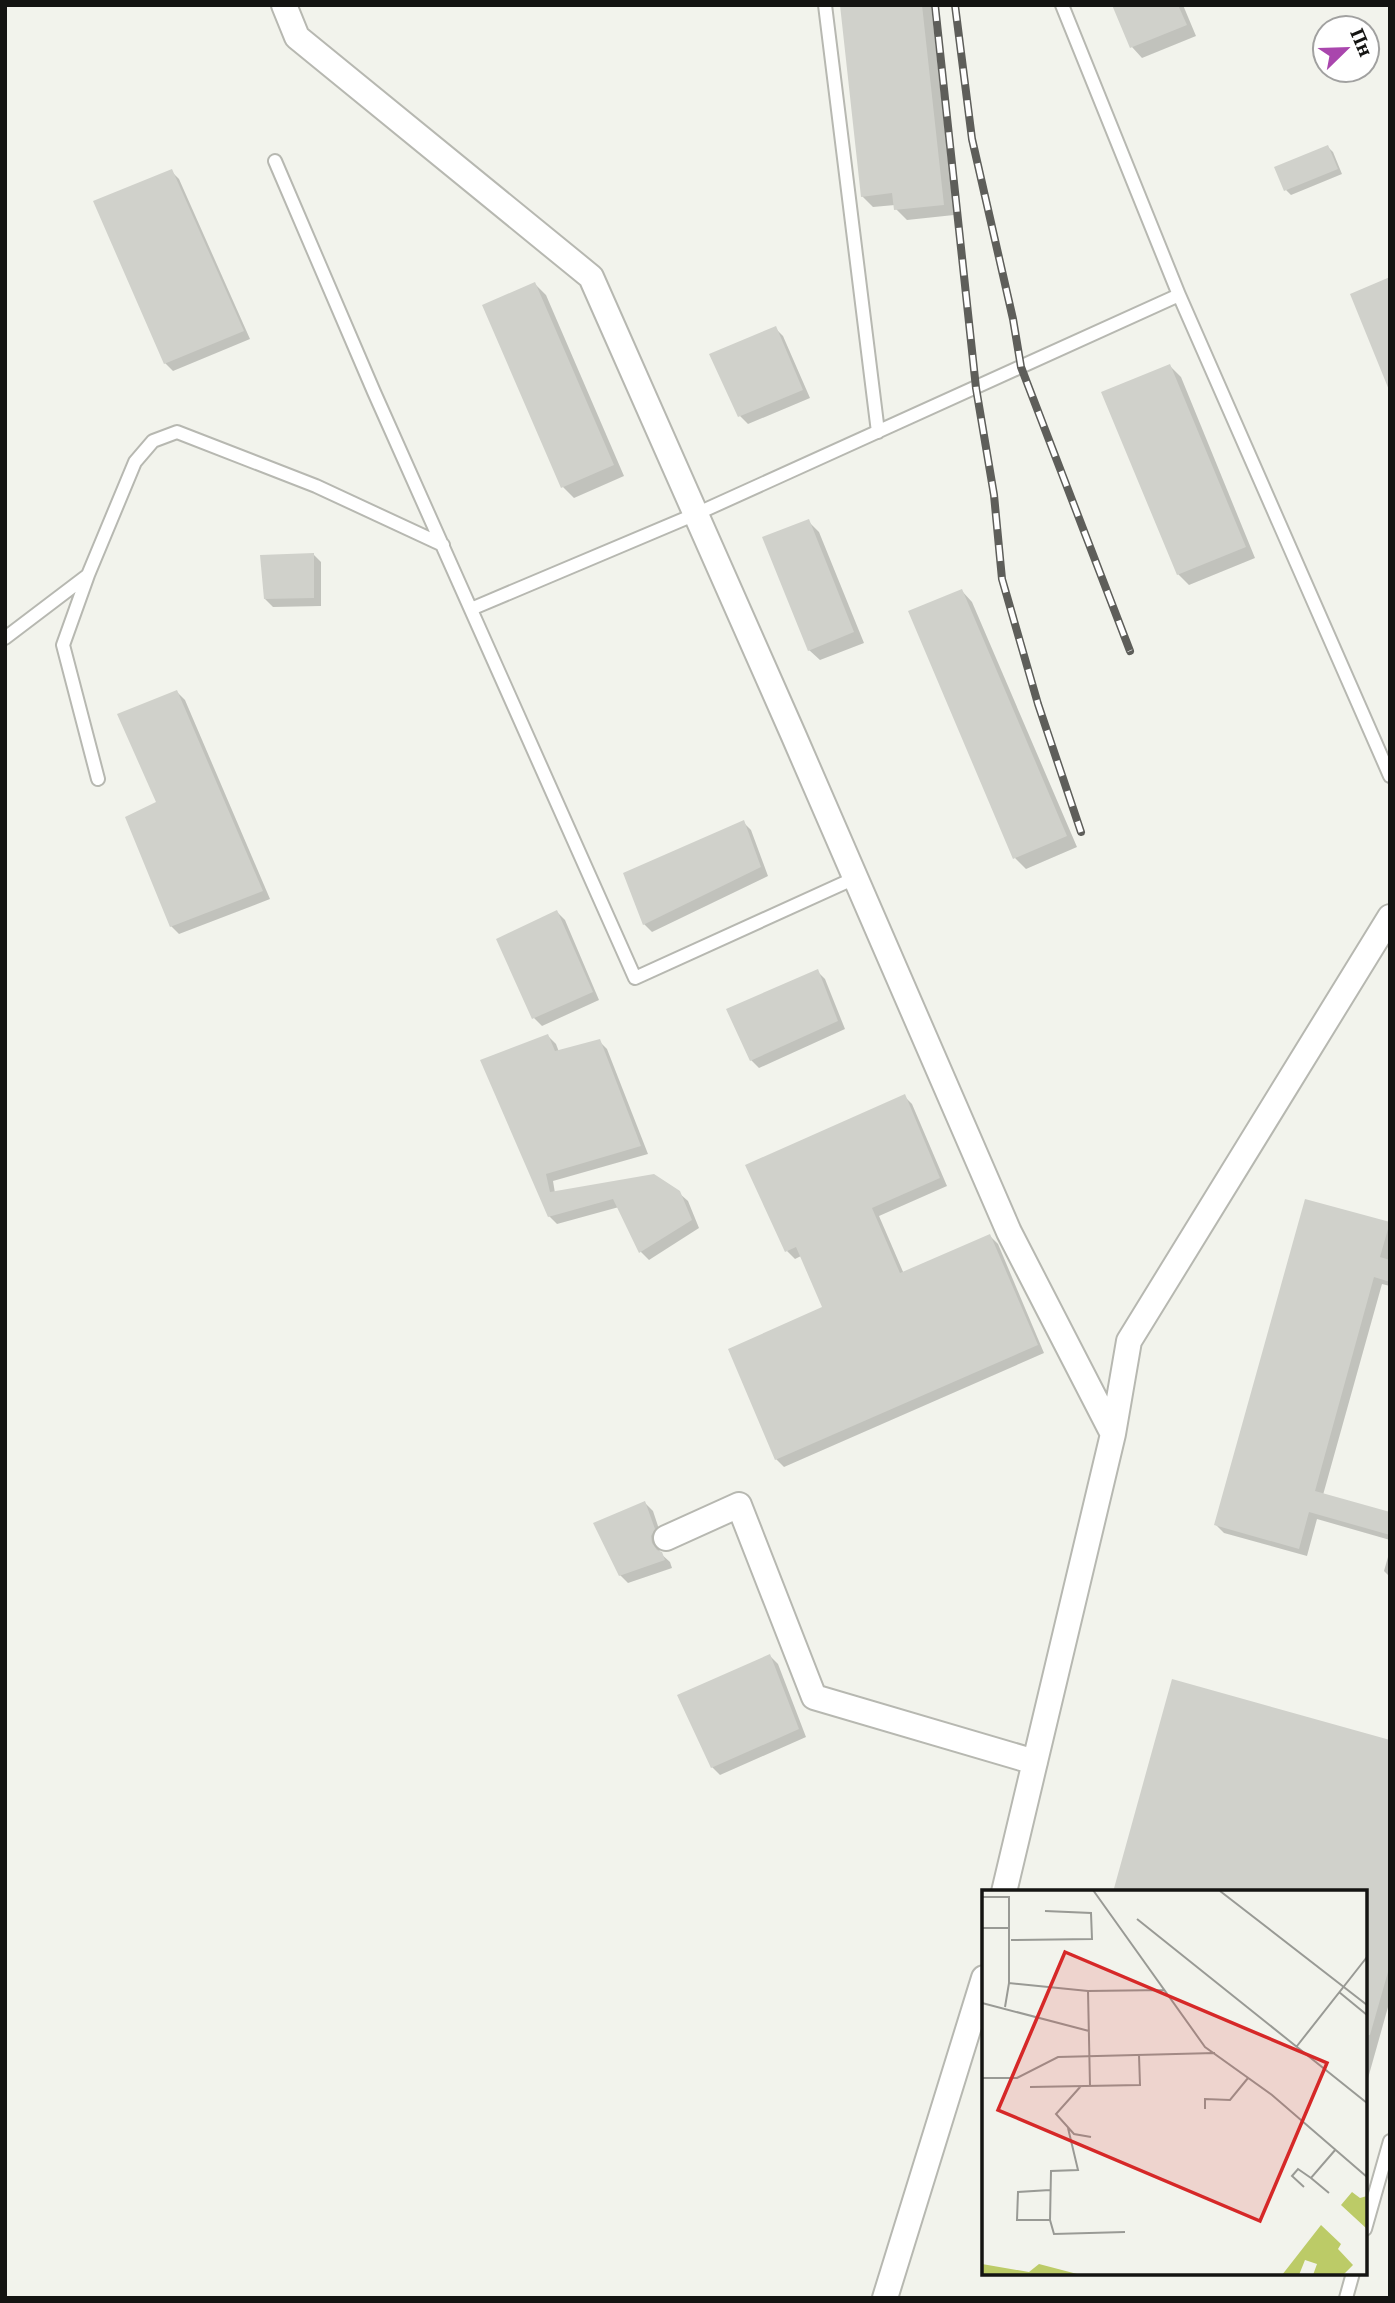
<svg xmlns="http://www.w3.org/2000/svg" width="1395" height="2303" font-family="'IBM Plex Serif',serif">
<rect width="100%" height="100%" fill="#f2f3ec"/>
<!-- shadow -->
<path fill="#0003" d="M841,5h90l23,210 -47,5 -11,-11 -1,-4 -22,2 -11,-11z
M1114,5h69l13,31 -54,22 -10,-11z
M1328,147l5,5 9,22 -51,21 -5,-5z
M171,171l8,8 71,160 -77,32 -8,-8z
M535,284l11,11 78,181 -50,22 -11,-11z
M775,328l8,8 27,62 -62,26 -8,-8z
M1170,366l11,11 74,181 -66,27 -11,-11z
M808,521l11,11 45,111 -44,17 -11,-10z
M313,554l8,8v44l-48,1 -8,-8z
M962,591l10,11 105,245 -51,22 -11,-11 -104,-246z
M177,692l8,8 85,199 -91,35 -8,-8 -13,-123z
M743,822l8,8 17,46 -116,56 -8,-8z
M557,912l8,8 34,80 -57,26 -8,-8z
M817,971l8,8 20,50 -86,39 -8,-8z
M548,1036l8,8 3,8 40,-11 8,8 41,105 -95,27 2,12h124l9,8 11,27 -50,32 -8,-8 -22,-45 -62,17 -8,-8 -67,-155z
M904,1096l8,8 35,82 -68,30 25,58 86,-38 8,8 46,109 -260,114 -8,-8 49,-151 -24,-52 -6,3 -8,-8z
M1389,1224l1,62 -8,-2 -59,211 67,19v26l-73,-21 -10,37 -83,-23 -8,-8z
M645,1503l8,8 9,27 -3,7 1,8 10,9 2,6 -44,15 -8,-8z
M1390,1550v27l-6,-6z
M770,1656l8,8 28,73 -86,38 -8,-8z
M1390,1742v258l-25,89v-197z"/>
<!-- building -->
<path fill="#d0d1cb" d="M840,5h82l22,200 -50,5 -2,-17 -31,4z
M1112,5h66l9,20 -57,23z
M1328,145l10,24 -54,22 -10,-24z
M172,169l72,162 -80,33 -71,-163z
M1390,277v113h-1l-39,-96z
M535,282l79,183 -53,23 -79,-183z
M776,326l27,64 -65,27 -29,-63z
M1170,364l76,183 -69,28 -76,-183z
M809,519l45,113 -46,19 -46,-114z
M314,553v45l-50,1 -4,-44z
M962,589l105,247 -54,23 -105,-248z
M177,690l86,201 -93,36 -45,-110 31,-15 -39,-88z
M744,820l17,47 -118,58 -20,-52z
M557,910l36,82 -61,27 -36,-80z
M818,969l20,52 -88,40 -24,-52z
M548,1034l7,17 45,-12 41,107 -95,28 4,18 104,-18 26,17 12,29 -53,33 -26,-54 -65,18 -68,-157z
M905,1094l35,84 -68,30 28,65 90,-39 48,111 -263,115 -47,-111 94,-42 -26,-60 -11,5 -40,-87z
M1305,1199l85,23 -10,35 10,3v22l-16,-5 -59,214 75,21v23l-81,-23 -10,37 -85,-24z
M645,1501l10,28 -4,7 1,7 5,7 5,2 3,8 -46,16 -26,-53z
M770,1654l29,75 -88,39 -34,-73z
M1172,1679l218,61v225l-20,70h-5v-143h-252z"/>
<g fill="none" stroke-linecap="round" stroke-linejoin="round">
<!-- lane casing -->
<g stroke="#b7b8b1" stroke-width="16">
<path id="lane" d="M825,5l53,427
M1062,5l117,290
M275,161l99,231 261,586 220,-100
M471,609l225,-95 483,-219 211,481
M5,638l83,-63
M98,779l-35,-134 25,-70 47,-113 18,-21 24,-9 139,54 127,59
M1365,2229l25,-88
M1346,2298l7,-25"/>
</g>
<!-- street casing -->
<g stroke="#b7b8b1" stroke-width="28">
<path id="street" d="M284,5l13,32 294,240 202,457 216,498 104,202
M666,1538l73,-33 75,192 221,65
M1004,1892l109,-458 16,-93 261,-424
M885,2298l99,-320"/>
</g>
<!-- lane -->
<use href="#lane" stroke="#fff" stroke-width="12"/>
<!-- street -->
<use href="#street" stroke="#fff" stroke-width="24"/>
<!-- rail casing -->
<g stroke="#5e5e5a" stroke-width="8">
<path id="rail" d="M935,5l41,383 18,107 8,84 36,125 43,128
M955,5l17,134 41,180 8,48 109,284"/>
</g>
<!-- rail -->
<use href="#rail" stroke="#fff" stroke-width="5" stroke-dasharray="16" stroke-linecap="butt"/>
</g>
<!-- overview -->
<g transform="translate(982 1890)">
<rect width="385" height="385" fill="#f2f3ec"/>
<path d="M370,302l8,6 7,-2v33l-26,-24zM339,335l20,19 -3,5 15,16 -10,10h-30l4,-11 -12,-4 -6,15h-17zM0,374l47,8 10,-8 42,11h-99z" fill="#bccb67"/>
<path fill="none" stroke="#999a95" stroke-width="2" d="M111,0l112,157 67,48 95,82M238,1l147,114M0,7h27v86M155,29l230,184M0,38h28M29,50l81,-1 -1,-26 -46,-2M357,102l28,23M0,113l107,28M23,117l4,-24 79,8M315,156l70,-89M0,188h35l41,-21 157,-4M99,196l-25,28 18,20 17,3M108,196l-2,-95 76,-1M48,197l110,-2 -1,-30M223,219v-10l25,1 18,-22M329,288l18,15M322,297l-12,-11 6,-7 13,9 25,-29M68,300l-32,2 -1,28h33l4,14 71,-2M68,330l1,-49 27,-1 -10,-42"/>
<path fill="#d62828" fill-opacity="0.15" stroke="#d62828" stroke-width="3.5" d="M83,62l262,111 -67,158 -262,-111z"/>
<rect width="385" height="385" fill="none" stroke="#141412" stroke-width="3.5"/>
</g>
<!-- border -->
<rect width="1395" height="2303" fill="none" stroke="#141412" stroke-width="14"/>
<!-- north arrow -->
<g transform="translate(1346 49) rotate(67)"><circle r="33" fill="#ffffff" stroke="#a1a1a0" stroke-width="2"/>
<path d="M0-5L12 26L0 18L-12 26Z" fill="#a946ad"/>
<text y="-10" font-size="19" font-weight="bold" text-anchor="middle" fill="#141412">Пн</text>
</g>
</svg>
